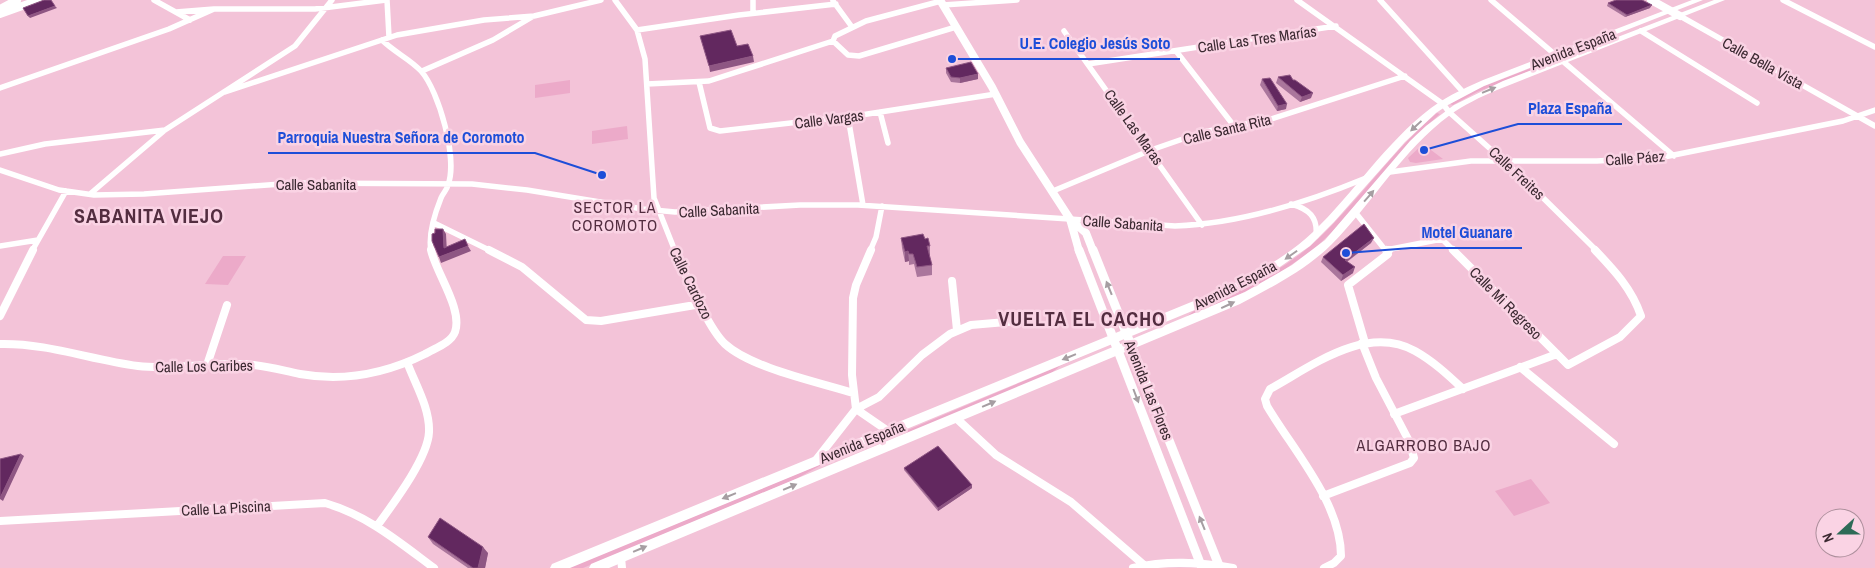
<svg xmlns="http://www.w3.org/2000/svg" width="1875" height="568" font-family="'Archivo Narrow',sans-serif">
<rect width="100%" height="100%" fill="#f3c3d8"/>
<!-- green -->
<path fill="#ecaac9" d="M1552,60l3,1 -78,31 -24,13 -3,-1 24,-14z
M570,80v13l-35,5v-13z
M1437,113l3,1 -24,21 -84,97 -18,17 -39,27 -42,22 -47,19 8,-6c44,-20 91,-40 125,-73 42,-40 74,-88 118,-125z
M627,126l1,13 -36,5v-13z
M1423,144l20,15 -27,4 -6,-1 -2,-4z
M223,256h23l-18,29 -23,-1z
M1102,348l-42,18 -11,9 -143,59 -3,-2z
M870,444l-47,20 -27,15 -213,89h-15z
M1531,479l19,24 -36,13 -19,-25z"/>
<g fill="none" stroke-linecap="round" stroke-linejoin="round">
<!-- minor-far1 -->
<path stroke="#fff" stroke-width="5.5" d="M154,0l36,20
M387,0l2,37
M615,0l22,30 8,29 9,139 21,53
M753,0v13
M1297,0l146,104 6,8 76,68 72,71
M1380,0l83,92
M1491,0l183,156
M1783,0l92,47
M833,1l19,26
M943,5l74,-5
M176,12l38,-3h101l71,-9
M1680,16l195,110
M637,30l102,-15 97,-11
M1064,31l138,194
M1641,31l116,72
M382,40c12,12 28,19 39,31 18,20 37,88 27,114 -1,5 -5,8 -7,13 -6,15 -13,37 -10,53
M833,41l15,14 11,1 97,-29
M1176,51l58,75
M1088,64l248,-38
M422,71l71,-31 39,-23
M699,82l11,46 10,3 141,-16 135,-21
M647,84l62,-3 124,-40 2,-5 31,-15 75,-20
M0,88l169,-59 45,-20
M225,92l172,-57 87,-15 50,-4 67,-16
M880,112l8,31
M848,117l15,88
M0,154l45,-10 120,-14
M0,170l59,20 35,5 50,-1 151,-11 177,1 55,6 116,19 32,3 125,-7h58l317,21c63,-2 133,-24 191,-48
M1390,172l81,-11h126l67,-4 179,-36 32,-11
M1053,191l98,-41 52,-18 65,-12 137,-44
M90,194l75,-64 130,-84 37,-46
M1291,204c18,5 27,13 25,32
M1355,212l31,39
M434,223l57,28
M0,246l38,-6
M1386,250l56,-11 12,12
M32,251l34,-60
M870,251l6,-14 6,-31"/>
<!-- minor -->
<path stroke="#fff" stroke-width="8" d="M489,250l33,17 64,53 15,1 100,-17
M674,250c12,24 33,77 51,94 26,24 93,38 128,49
M871,250l-15,35 -3,13 -1,77 4,34 32,22
M1386,250h3
M1453,250l115,115 52,-28 21,-21c-9,-27 -27,-46 -46,-66
M952,281l5,49
M0,316l33,-66
M1365,343l-17,-58 40,-31 -2,-4
M0,344c48,-1 91,16 138,22 34,4 68,-3 102,-2 21,0 40,6 60,10 45,8 85,0 125,-20 10,-6 26,-11 30,-22 8,-23 -19,-59 -24,-82
M207,365l20,-60
M1520,367l94,77
M1394,414l163,-60
M956,418l40,37 75,47 73,63
M816,460l40,-51 23,-12 43,-42 28,-21 21,-9 47,-4
M1323,496l87,-33 4,-5 -5,-17 -33,-63 -14,-35
M0,521l325,-18c42,12 74,39 109,65
M377,526c16,-22 51,-68 52,-94 1,-24 -14,-48 -22,-70
M621,557l1,11
M1133,568c34,-8 66,-6 100,0
M1324,568l10,-5 7,-7c0,-53 -48,-106 -74,-150l-2,-7 5,-10c42,-23 96,-65 145,-38 18,10 33,24 48,38"/>
<!-- tertiary-far1 -->
<path stroke="#fff" stroke-width="8" d="M940,0l52,87 28,55 50,77 9,32
M1651,0l29,16
M0,9l17,-9
M0,14l39,-14
M1070,219l16,14 7,18"/>
<!-- tertiary -->
<path stroke="#fff" stroke-width="9" d="M1079,250l123,318
M1093,250l127,318"/>
<!-- secondary -->
<path fill="#fff" fill-rule="evenodd" d="M1692,0h11l-219,86 -36,19 -12,8 -31,29 -71,80 -24,24 -33,23 -46,26 -661,273h-20l2,-4 671,-275c32,-16 64,-32 90,-57 41,-39 72,-89 118,-124 18,-13 39,-23 60,-31z
M1714,0h11l-228,90c-17,7 -33,15 -47,25 -48,35 -77,88 -118,129 -26,26 -60,43 -92,60l-631,264h-20l2,-4 654,-272 47,-27 33,-25 85,-99 16,-15 28,-21 49,-24z"/>
</g>
<!-- wall -->
<path fill="#aa769c" d="M1608,3l42,5 -25,9 -18,-11z
M946,68l32,11 -18,4 -9,-1 -5,-9z
M1278,77l15,3 18,18 -11,4 -24,-19z
M1262,79l24,30 -9,2 -17,-26z
M901,238l24,1 5,7v10h-1l3,9v10l-15,2 -3,-13 -5,1v-4l-4,1 -3,-14z
M1371,243l-24,19 6,11 -12,8 -20,-19 2,-5z
M904,468l68,17v3l-34,23 -34,-41z
M428,537l60,16 -3,15h-17l-35,-24z"/>
<!-- shaded-wall -->
<path fill="#8e5683" d="M1652,5l-2,3 -25,9 2,-2z
M55,6l2,2 -27,10 -2,-2z
M753,56l1,6 -44,10 -1,-6z
M978,74v5l-18,4v-5z
M1313,93l-2,5 -11,4 2,-5z
M1287,104l-1,5 -9,2 1,-5z
M443,229l3,5 1,19 -3,-5z
M1374,238l-3,5 -29,22 3,-5z
M468,246l3,5 -30,12 -2,-6z
M908,251l1,10 -4,1v-10z
M1355,267l-2,6 -12,8 2,-6z
M21,454l3,2 -21,45 -3,-2v-1z
M972,485v3l-34,23v-3z
M483,547l5,6 -3,15h-7z"/>
<!-- building -->
<path fill="#62285f" stroke="#8e5683" d="M44,0h7l4,6 -27,10 -5,-8z
M1616,0h26l10,5 -25,10 -19,-12z
M731,30l6,16 11,-2 5,12 -44,10 -9,-30z
M971,62l7,12 -18,4 -9,-1 -5,-9z
M1290,75l3,5h2l18,13 -11,4 -24,-20z
M1270,78l17,26 -9,2 -16,-27z
M1364,224l10,14 -29,22 10,7 -12,8 -20,-18z
M435,229h8l1,19 21,-9 3,7 -29,11 -7,-16v-7l3,-1z
M923,234l2,5 3,-1 2,8h-3l5,19 -15,2 -4,-13h-4l-1,-3 -3,1 -4,-14z
M938,446l34,39 -34,23 -34,-40z
M21,454l-21,44v-39z
M440,518l43,29 -5,21h-5l-45,-31z"/>
<!-- one-way arrows -->
<defs><path id="oneway-solid" d="M-6-.8H1V-3.2L6.5 0L1 3.2V.8H-6Z" transform="scale(1.25)"/></defs>
<g fill="#a69ea2">
<use href="#oneway-solid" transform="translate(1489 90) rotate(-22)"/>
<use href="#oneway-solid" transform="translate(1416 126) rotate(137)"/>
<use href="#oneway-solid" transform="translate(1369 196) rotate(-49)"/>
<use href="#oneway-solid" transform="translate(1291 255) rotate(145)"/>
<use href="#oneway-solid" transform="translate(1109 288) rotate(-112)"/>
<use href="#oneway-solid" transform="translate(1228 305) rotate(-25)"/>
<use href="#oneway-solid" transform="translate(1069 357) rotate(158)"/>
<use href="#oneway-solid" transform="translate(1136 396) rotate(69)"/>
<use href="#oneway-solid" transform="translate(989 404) rotate(-23)"/>
<use href="#oneway-solid" transform="translate(790 487) rotate(-23)"/>
<use href="#oneway-solid" transform="translate(729 496) rotate(158)"/>
<use href="#oneway-solid" transform="translate(1202 523) rotate(-112)"/>
<use href="#oneway-solid" transform="translate(640 549) rotate(-23)"/>
</g>
<g text-anchor="middle" dominant-baseline="central" stroke-width="5" stroke-linejoin="round" paint-order="stroke">
<!-- street labels -->
<g font-size="15" fill="#3a2830" stroke="#fad3e4">
<text transform="translate(1257 39) rotate(-8)">Calle Las Tres Marías</text>
<text transform="translate(1573 49) rotate(-21)">Avenida España</text>
<text transform="translate(1763 63) rotate(29)">Calle Bella Vista</text>
<text transform="translate(829 119) rotate(-7)">Calle Vargas</text>
<text transform="translate(1134 127) rotate(54)">Calle Las Maras</text>
<text transform="translate(1227 129) rotate(-13)">Calle Santa Rita</text>
<text transform="translate(1635 158) rotate(-4)">Calle Páez</text>
<text transform="translate(1517 173) rotate(43)">Calle Freites</text>
<text x="316" y="184">Calle Sabanita</text>
<text transform="translate(719 210) rotate(-3)">Calle Sabanita</text>
<text transform="translate(1123 223) rotate(4)">Calle Sabanita</text>
<text transform="translate(691 283) rotate(64)">Calle Cardozo</text>
<text transform="translate(1235 285) rotate(-27)">Avenida España</text>
<text transform="translate(1506 303) rotate(45)">Calle Mi Regreso</text>
<text transform="translate(204 366) rotate(-1)">Calle Los Caribes</text>
<text transform="translate(1149 390) rotate(68)">Avenida Las Flores</text>
<text transform="translate(862 442) rotate(-22)">Avenida España</text>
<text transform="translate(226 508) rotate(-3)">Calle La Piscina</text>
</g>
<!-- neighbourhood labels -->
<g font-size="16" letter-spacing="1" fill="#532d40" stroke="#fad3e4">
<text x="615" y="207">SECTOR LA<tspan x="615" dy="18">COROMOTO</tspan></text>
<text x="1424" y="445">ALGARROBO BAJO</text>
</g>
<!-- district labels -->
<g font-size="20" font-weight="bold" letter-spacing="1" fill="#532d40" stroke="#fad3e4">
<text x="149" y="215">SABANITA VIEJO</text>
<text x="1082" y="318">VUELTA EL CACHO</text>
</g>
</g>
<!-- callouts -->
<path fill="none" stroke="#1d4ed8" stroke-width="2" d="M952 59L1009 59H1180M1424 150L1518 124H1622M602 175L535 153H268M1346 253L1411 248H1522"/>
<g fill="#1d4ed8" stroke="#fad3e4" stroke-width="2">
<circle cx="952" cy="59" r="5"/>
<circle cx="1424" cy="150" r="5"/>
<circle cx="602" cy="175" r="5"/>
<circle cx="1346" cy="253" r="5"/>
</g>
<g font-size="16" text-anchor="middle" font-weight="bold" fill="#1d4ed8" stroke="#fad3e4" stroke-width="5" stroke-linejoin="round" paint-order="stroke">
<text x="1095" y="49">U.E. Colegio Jesús Soto</text>
<text x="1570" y="114">Plaza España</text>
<text x="401" y="143">Parroquia Nuestra Señora de Coromoto</text>
<text x="1467" y="238">Motel Guanare</text>
</g>
<!-- north arrow -->
<g transform="translate(1840 533) rotate(249)"><circle r="24" fill="#fad3e4" stroke="#ad8f9c"/>
<path d="M0-4L9 19L0 12L-9 19Z" fill="#2d6b57"/>
<text y="-8" font-size="14" font-weight="bold" text-anchor="middle" fill="#3a2830">N</text>
</g>
</svg>
